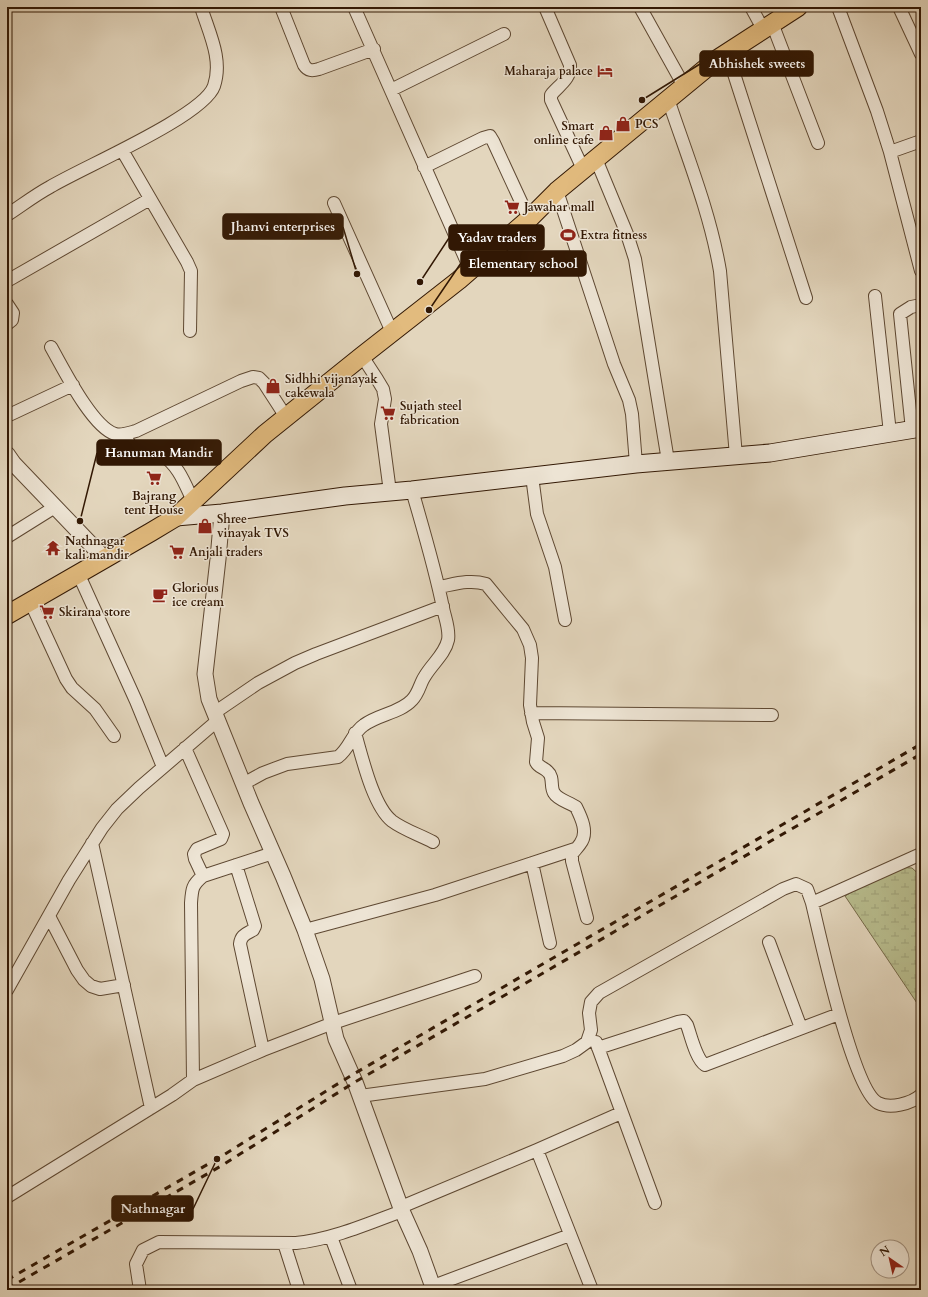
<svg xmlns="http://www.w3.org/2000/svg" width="928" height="1297" font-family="Cardo,serif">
<defs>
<pattern id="wetland-marsh" width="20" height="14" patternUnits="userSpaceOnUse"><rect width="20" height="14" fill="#b8bd8e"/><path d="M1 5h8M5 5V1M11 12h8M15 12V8" fill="none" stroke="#9fa279"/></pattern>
</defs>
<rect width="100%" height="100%" fill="#e3d6bd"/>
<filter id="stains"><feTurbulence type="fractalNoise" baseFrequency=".005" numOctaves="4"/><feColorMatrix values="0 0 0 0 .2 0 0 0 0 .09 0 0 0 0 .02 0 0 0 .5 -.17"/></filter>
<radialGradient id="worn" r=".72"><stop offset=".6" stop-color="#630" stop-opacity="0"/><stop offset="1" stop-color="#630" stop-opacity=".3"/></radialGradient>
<!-- wetland -->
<path fill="url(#wetland-marsh)" stroke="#756a49" d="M894,867l18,1 9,8v133l-76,-113z"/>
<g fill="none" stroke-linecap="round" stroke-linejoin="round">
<!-- minor casing -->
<g stroke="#5e4832" stroke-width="14">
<path id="minor" d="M281,7l23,58c4,6 8,6 15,4l55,-20
M354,7l116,262
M545,7l25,58c1,14 -11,20 -19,30v5l32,69
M640,7l44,79
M751,7l12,22
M838,7l39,104 13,41 31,119
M899,7l22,47
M772,23l46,120
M727,52l79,246
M391,90l113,-56
M668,99c19,57 42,113 52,172l16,185
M122,150l65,112 4,9 -1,60
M890,152l31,-11
M596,159l31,75 8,25 33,202
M424,167l59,-29 7,-2 3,5 36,78
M557,191l57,173 15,36 3,14 4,50
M334,203l58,129
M7,215c14,-9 28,-20 43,-28 31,-19 154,-71 164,-101 9,-27 -5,-53 -13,-79
M7,281l143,-82
M875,296l15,137
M7,304l6,9 -1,7 -5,4
M51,347c12,21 41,80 64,87 6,2 14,-1 21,-3l105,-50 12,-4 6,1 5,5 22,34
M362,356l15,23 6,10 2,10 -4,25 9,68
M7,416l66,-31
M912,430l-12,-116 11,-7 10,-2
M124,434l12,22 4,2 21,-4c18,12 23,28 32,47
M532,476l5,38 18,53 10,53
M7,537l48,-30
M78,573l58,128 27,66
M439,587c16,-3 31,-8 47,-3l37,45 7,16 2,13 -2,47 3,17 5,16 -2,24c3,6 8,5 12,10 6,5 2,15 6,21 4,7 15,9 22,14 5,10 13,26 4,37 -2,3 -5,6 -8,10v7l15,57
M30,601l36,78 6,9 23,21 19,27
M214,713l44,-30 37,-20 21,-9 127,-48
M531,713l241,2
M355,733c7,24 18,73 37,88 12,9 28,14 41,21
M185,748l38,86 -2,5 -24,10 -3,5 1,5 8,17
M243,784l20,-11 24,-9 51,-7c12,-9 14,-24 26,-32 15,-11 36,-12 48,-25 7,-7 8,-17 13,-24 7,-12 20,-22 23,-36 2,-10 -3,-22 -5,-32 -8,-40 -20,-79 -31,-118
M92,843l59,265
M532,863l18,80
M236,865l19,61 -2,4c-7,4 -12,5 -13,14l23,106
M812,903l109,-49
M49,916l28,54 7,10 7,6 9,3 24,-4
M305,930l130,-35 140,-46
M769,942l32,86
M7,990l62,-110 33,-52 15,-19 22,-21 78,-67
M596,1042l59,161
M598,1048l80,-26 6,-1 3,4c4,11 9,34 18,40l134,-51
M193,1080l-2,-177c1,-14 1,-18 12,-27l70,-23
M360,1096l125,-17 78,-23 13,-6 11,-8 4,-12 -2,-17 2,-11 8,-9 184,-104 13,-5 11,5 5,14c8,33 41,187 66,200 12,6 33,1 43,-8
M537,1150l55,140
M7,1197l165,-102 21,-15 70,-30 70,-27 142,-47
M401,1207l136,-57 84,-37
M331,1237l20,53
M284,1243l15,47
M433,1286l137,-51
M140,1290l-4,-26 7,-14 16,-8 137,1c37,-4 71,-19 106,-32"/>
</g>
<!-- tertiary casing -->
<g stroke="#5e4832" stroke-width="17">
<path id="tertiary" d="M7,454l7,10 90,94
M222,513l-4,46 -13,115 4,25 42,104 32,73 22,54 17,49 14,60 19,43 47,129 18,40 14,39"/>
</g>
<!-- secondary casing -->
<g stroke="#321804" stroke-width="19">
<path id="secondary" d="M176,517l46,-4 123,-17 67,-6 224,-26 134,-11 151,-25"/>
</g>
<!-- primary casing -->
<g stroke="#321804" stroke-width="20">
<path id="primary" d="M7,615l144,-83 25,-15 89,-83 97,-78 97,-76 70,-61 28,-28 159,-131 82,-53"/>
</g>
<!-- minor -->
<use href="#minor" stroke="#ede4d4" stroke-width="12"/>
<!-- tertiary -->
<use href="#tertiary" stroke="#ede4d4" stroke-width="15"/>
<!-- secondary -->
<use href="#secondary" stroke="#ede4d4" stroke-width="17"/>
<!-- primary -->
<use href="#primary" stroke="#e2bb7e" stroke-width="18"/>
<!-- rail -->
<path stroke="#321804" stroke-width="3" stroke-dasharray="7 7" stroke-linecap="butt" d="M7,1280l210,-121 135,-84 569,-331
M7,1289l214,-123 134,-84 566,-328"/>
</g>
<!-- icons -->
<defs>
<g id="hotel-bare" transform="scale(1.2)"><path d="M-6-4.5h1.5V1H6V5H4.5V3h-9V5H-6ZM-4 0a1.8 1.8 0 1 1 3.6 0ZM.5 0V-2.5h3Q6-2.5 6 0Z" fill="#8f2418" stroke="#ede4d4" stroke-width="2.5" paint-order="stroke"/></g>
<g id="shop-bare" transform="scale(1.2)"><path d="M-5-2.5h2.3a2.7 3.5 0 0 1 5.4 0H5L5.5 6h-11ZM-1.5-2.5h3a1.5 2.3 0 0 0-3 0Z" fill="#8f2418" stroke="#ede4d4" stroke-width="2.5" paint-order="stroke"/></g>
<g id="supermarket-bare" transform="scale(1.2)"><path d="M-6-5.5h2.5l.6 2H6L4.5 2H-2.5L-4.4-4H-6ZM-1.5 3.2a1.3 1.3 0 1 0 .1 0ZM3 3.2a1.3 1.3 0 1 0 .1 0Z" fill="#8f2418" stroke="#ede4d4" stroke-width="2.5" paint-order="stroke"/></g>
<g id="stadium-bare" transform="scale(1.2)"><path d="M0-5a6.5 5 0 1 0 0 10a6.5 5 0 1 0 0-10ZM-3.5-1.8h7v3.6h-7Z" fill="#8f2418" stroke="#ede4d4" stroke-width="2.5" paint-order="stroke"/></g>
<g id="temple-bare" transform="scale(1.2)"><path d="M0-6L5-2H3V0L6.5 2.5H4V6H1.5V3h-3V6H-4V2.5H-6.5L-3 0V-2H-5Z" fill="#8f2418" stroke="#ede4d4" stroke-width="2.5" paint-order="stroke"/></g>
<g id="cafe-bare" transform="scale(1.2)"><path d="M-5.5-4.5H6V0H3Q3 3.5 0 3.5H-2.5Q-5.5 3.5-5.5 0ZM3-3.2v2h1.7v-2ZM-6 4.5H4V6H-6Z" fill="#8f2418" stroke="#ede4d4" stroke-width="2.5" paint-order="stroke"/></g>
</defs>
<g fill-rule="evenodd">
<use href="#hotel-bare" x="605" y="71"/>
<use href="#shop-bare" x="623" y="124"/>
<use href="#shop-bare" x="606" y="133"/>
<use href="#supermarket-bare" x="512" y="207"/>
<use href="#stadium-bare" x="568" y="235"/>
<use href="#shop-bare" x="273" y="386"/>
<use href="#supermarket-bare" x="388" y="413"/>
<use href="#supermarket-bare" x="154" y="478"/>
<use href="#shop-bare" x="205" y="526"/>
<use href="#temple-bare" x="53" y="548"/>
<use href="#supermarket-bare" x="177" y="552"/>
<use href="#cafe-bare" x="160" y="595"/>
<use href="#supermarket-bare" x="47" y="612"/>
</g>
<g text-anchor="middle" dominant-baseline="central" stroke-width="3" stroke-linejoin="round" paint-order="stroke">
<!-- poi labels -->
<g font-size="12" font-weight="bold" fill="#321804" stroke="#ede4d4" text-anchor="start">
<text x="593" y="71" text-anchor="end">Maharaja palace</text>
<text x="635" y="124">PCS</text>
<text x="594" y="126" text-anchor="end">Smart<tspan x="594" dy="14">online cafe</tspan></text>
<text x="524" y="207">Jawahar mall</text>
<text x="580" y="235">Extra fitness</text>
<text x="285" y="379">Sidhhi vijanayak<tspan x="285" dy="14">cakewala</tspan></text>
<text x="400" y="406">Sujath steel<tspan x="400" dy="14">fabrication</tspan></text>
<text x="154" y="496" text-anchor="middle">Bajrang<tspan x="154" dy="14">tent House</tspan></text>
<text x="217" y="519">Shree<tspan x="217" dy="14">vinayak TVS</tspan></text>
<text x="65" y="541">Nathnagar<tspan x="65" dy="14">kali mandir</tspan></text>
<text x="189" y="552">Anjali traders</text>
<text x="172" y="588">Glorious<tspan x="172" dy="14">ice cream</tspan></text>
<text x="59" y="612">Skirana store</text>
</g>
</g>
<!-- callouts -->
<path fill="none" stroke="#321804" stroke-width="1.5" d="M642 100L700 64M357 274L343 227M420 282L449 238M429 310L461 263M80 521L97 453M217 1159L193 1209"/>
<g fill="#321804" stroke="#ede4d4" stroke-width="1.5">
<circle cx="642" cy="100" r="4"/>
<circle cx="357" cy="274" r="4"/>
<circle cx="420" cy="282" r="4"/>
<circle cx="429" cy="310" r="4"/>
<circle cx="80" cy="521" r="4"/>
<circle cx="217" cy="1159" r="4"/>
</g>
<g fill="#321804" stroke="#321804" stroke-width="1.5">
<rect x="700" y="51" width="113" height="25" rx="4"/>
<rect x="223" y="214" width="120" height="25" rx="4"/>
<rect x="449" y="225" width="95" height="25" rx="4"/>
<rect x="461" y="251" width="125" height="25" rx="4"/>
<rect x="97" y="440" width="124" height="25" rx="4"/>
<rect x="112" y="1196" width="81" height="25" rx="4"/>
</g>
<g font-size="13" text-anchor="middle" font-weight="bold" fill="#fff">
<text x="757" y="68">Abhishek sweets</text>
<text x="283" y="231">Jhanvi enterprises</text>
<text x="497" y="242">Yadav traders</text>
<text x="523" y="268">Elementary school</text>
<text x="159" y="457">Hanuman Mandir</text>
<text x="153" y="1213">Nathnagar</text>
</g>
<!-- margin -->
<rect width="928" height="1297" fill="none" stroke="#e3d6bd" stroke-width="24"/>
<rect x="8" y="8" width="912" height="1281" fill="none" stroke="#321804" stroke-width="2"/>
<rect x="12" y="12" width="904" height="1273" fill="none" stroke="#321804"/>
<!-- north arrow -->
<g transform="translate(890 1259) rotate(326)"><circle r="19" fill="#ede4d4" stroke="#a29281"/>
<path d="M0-3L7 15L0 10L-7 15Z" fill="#8f2418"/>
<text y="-6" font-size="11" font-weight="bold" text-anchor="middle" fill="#321804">N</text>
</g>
<rect width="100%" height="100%" filter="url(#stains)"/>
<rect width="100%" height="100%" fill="url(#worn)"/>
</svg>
